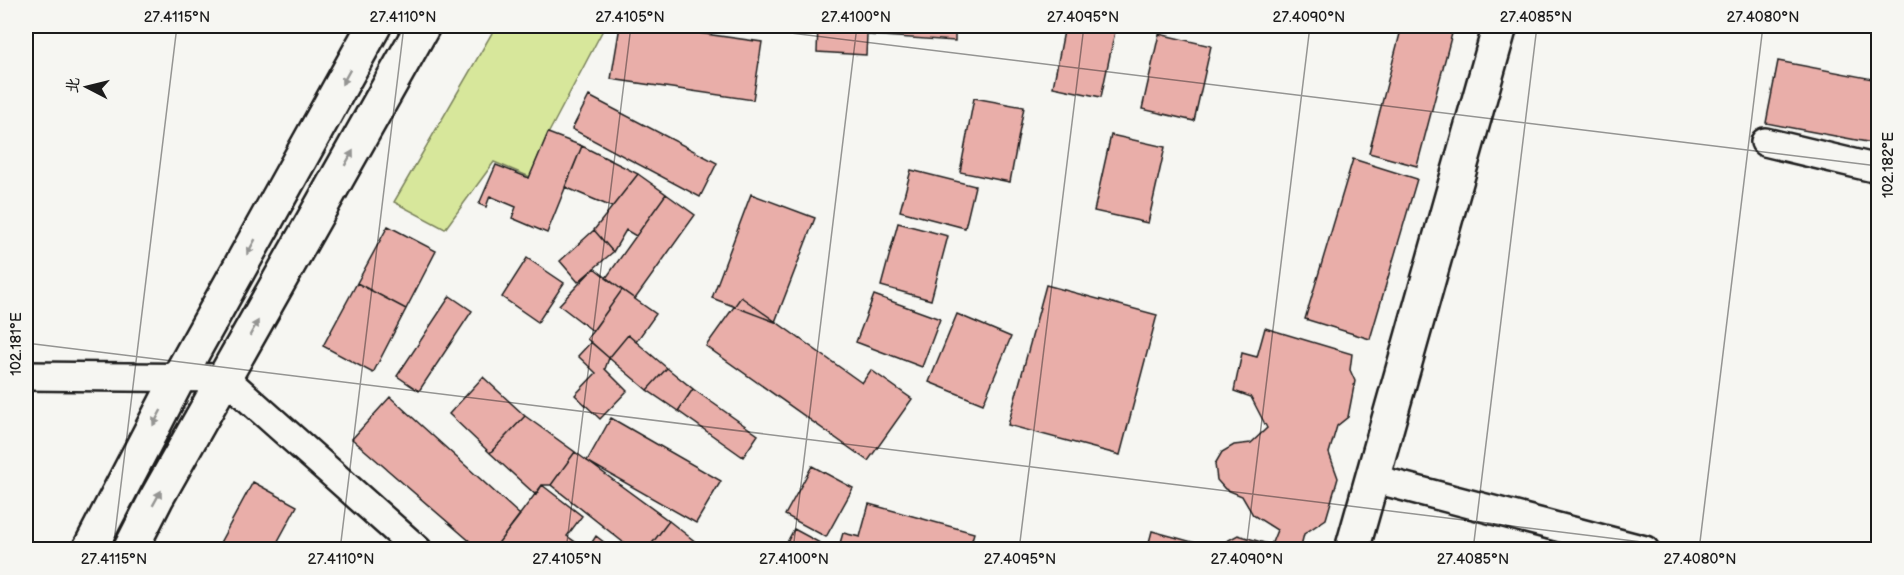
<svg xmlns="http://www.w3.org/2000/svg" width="1904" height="575" font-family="'Balsamiq Sans','LXGW WenKai TC',sans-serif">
<rect width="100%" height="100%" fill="#f6f6f2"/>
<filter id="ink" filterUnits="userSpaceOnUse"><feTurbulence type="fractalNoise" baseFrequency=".0167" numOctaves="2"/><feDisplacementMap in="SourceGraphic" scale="12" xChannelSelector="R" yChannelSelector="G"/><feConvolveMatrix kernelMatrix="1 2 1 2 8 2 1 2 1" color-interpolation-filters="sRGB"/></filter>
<g filter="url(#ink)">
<!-- green -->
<path fill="#d7e79b" stroke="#7a825c" stroke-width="1.5" d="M496,26h109l-58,110 -17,41 -36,-15 -49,67 -51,-27z"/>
<!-- building -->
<path fill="#e9aea9" stroke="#1c1c1c" stroke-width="1.5" d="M620,26h28l114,16 -9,58 -142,-21z
M818,26h137v15l-88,-6 -1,20 -49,-3z
M1065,26l51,1 -15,70 -48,-10z
M1402,26h52l-37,140 -48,-13z
M1159,34l52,12 -17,75 -52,-12z
M1778,61l100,19v64l-112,-21z
M589,96l128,67 -17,34 -128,-68z
M974,98l50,9 -14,75 -50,-10z
M548,133l34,13 -35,87 -35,-15 4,-11 -26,-11 -4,11 -7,-3 17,-39 33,13z
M1111,135l54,12 -17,76 -54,-12z
M582,146l56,28 -26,33 -47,-20z
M1353,159l64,20 -47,160 -65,-20z
M911,170l64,16 -10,42 -65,-17z
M638,174l28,20 -30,42 -10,-6 -13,22 -19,-22z
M666,194l29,21 -60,84 -29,-21z
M751,194l64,24 -40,104 -63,-24z
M898,223l50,13 -17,64 -50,-14z
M388,226l48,25 -30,58 -49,-26z
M594,230l19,22 -35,30 -18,-21z
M527,258l37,25 -26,39 -36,-25z
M594,268l28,22 -29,41 -34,-26z
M357,283l49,26 -33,64 -50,-27z
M1046,285l111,30 -37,140 -112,-30z
M622,290l34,24 -20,28 -8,-7 -19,23 -22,-19z
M874,295l66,24 -18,48 -66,-25z
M450,296l22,15 -53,80 -22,-15z
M741,297l121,86 9,-13 41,29 -44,62 -162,-115z
M957,314l54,23 -28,67 -54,-22z
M1265,328l87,26 -2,16 5,11 -7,36 -11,9 -8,27 9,25 -12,41 -22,15 -4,16h-153l5,-19 62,17 24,-13 33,10 6,-15 -24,-15 -11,-19 -17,-7 -8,-9 -2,-16 7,-12 12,-7 17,-2 16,-15 -16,-31 -17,-6 8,-38 15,4z
M628,335l39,33 -20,22 -38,-32z
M591,342l18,16 -4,11 22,22 -27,28 -25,-24 21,-22 -18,-17z
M667,368l26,21 -15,22 -31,-21z
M483,377l42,39 -35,37 -41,-39z
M693,389l65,46 -15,22 -65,-46z
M390,397l130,118 -27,35h-13l-128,-111z
M525,416l50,36 -24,33h-9l-6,10 -46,-42z
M611,418l110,63 -25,42 -109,-62z
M575,452l94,69 -22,29h-14l-82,-65z
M812,466l41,22 -27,49 -41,-22z
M253,482l44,24 -24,44h-57z
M542,485l40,31 -15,20 14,10 -3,4h-85z
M869,504l105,29 -5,17h-131l5,-17 17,4z
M669,521l37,29h-59z
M794,529l28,15 -3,6h-36z
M596,536l18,14h-27z"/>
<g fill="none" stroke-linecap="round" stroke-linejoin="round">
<!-- street casing -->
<g stroke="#1c1c1c" stroke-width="32">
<path id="street" d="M1765,142l113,27
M26,376l199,2 193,172
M1371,478l274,72"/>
</g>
<!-- secondary casing -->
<g stroke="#1c1c1c" stroke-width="38">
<path id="secondary" d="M89,550l90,-173 195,-351
M130,550l26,-51 267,-473
M1352,550l148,-524"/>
</g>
<!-- street -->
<use href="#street" stroke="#f6f6f2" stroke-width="27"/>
<!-- secondary -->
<use href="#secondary" stroke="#f6f6f2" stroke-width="33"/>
</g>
<!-- one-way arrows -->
<defs><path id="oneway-solid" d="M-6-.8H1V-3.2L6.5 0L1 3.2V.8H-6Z" transform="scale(1.5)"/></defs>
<g fill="#949492">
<use href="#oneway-solid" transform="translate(346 77) rotate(119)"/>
<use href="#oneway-solid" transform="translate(349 158) rotate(-61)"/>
<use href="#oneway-solid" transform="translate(251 247) rotate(119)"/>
<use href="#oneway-solid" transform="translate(254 328) rotate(-61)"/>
<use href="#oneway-solid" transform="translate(157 418) rotate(118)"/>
<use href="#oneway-solid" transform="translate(157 498) rotate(-61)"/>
</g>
</g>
<!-- ticks -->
<path fill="none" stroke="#1c1c1c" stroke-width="1.5" stroke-opacity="0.45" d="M733,26l1145,140M26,343l1681,207M113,550l64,-524M340,550l64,-524M566,550l65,-524M793,550l64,-524M1019,550l65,-524M1246,550l64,-524M1473,550l64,-524M1699,550l64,-524"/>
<!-- margin -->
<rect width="1904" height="575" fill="none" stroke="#f6f6f2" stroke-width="66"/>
<!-- north arrow -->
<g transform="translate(87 87) rotate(277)" stroke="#f6f6f2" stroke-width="4.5" paint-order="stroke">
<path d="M0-4.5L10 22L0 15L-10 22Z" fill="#1c1c1c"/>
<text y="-9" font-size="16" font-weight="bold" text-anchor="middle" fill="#1c1c1c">北</text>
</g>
<rect x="33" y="33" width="1838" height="509" fill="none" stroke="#1c1c1c" stroke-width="2"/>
<g font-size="15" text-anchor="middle" fill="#1c1c1c">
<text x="177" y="22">27.4115°N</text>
<text x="403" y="22">27.4110°N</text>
<text x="630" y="22">27.4105°N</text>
<text x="856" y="22">27.4100°N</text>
<text x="1083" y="22">27.4095°N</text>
<text x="1309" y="22">27.4090°N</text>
<text x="1536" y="22">27.4085°N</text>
<text x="1763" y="22">27.4080°N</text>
<text transform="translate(1888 165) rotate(-90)" y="5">102.182°E</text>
<text transform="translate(16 344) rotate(-90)" y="5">102.181°E</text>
<text x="114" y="564">27.4115°N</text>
<text x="341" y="564">27.4110°N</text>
<text x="567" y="564">27.4105°N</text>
<text x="794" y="564">27.4100°N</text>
<text x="1020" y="564">27.4095°N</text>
<text x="1247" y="564">27.4090°N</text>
<text x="1473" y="564">27.4085°N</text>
<text x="1700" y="564">27.4080°N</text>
</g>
</svg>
